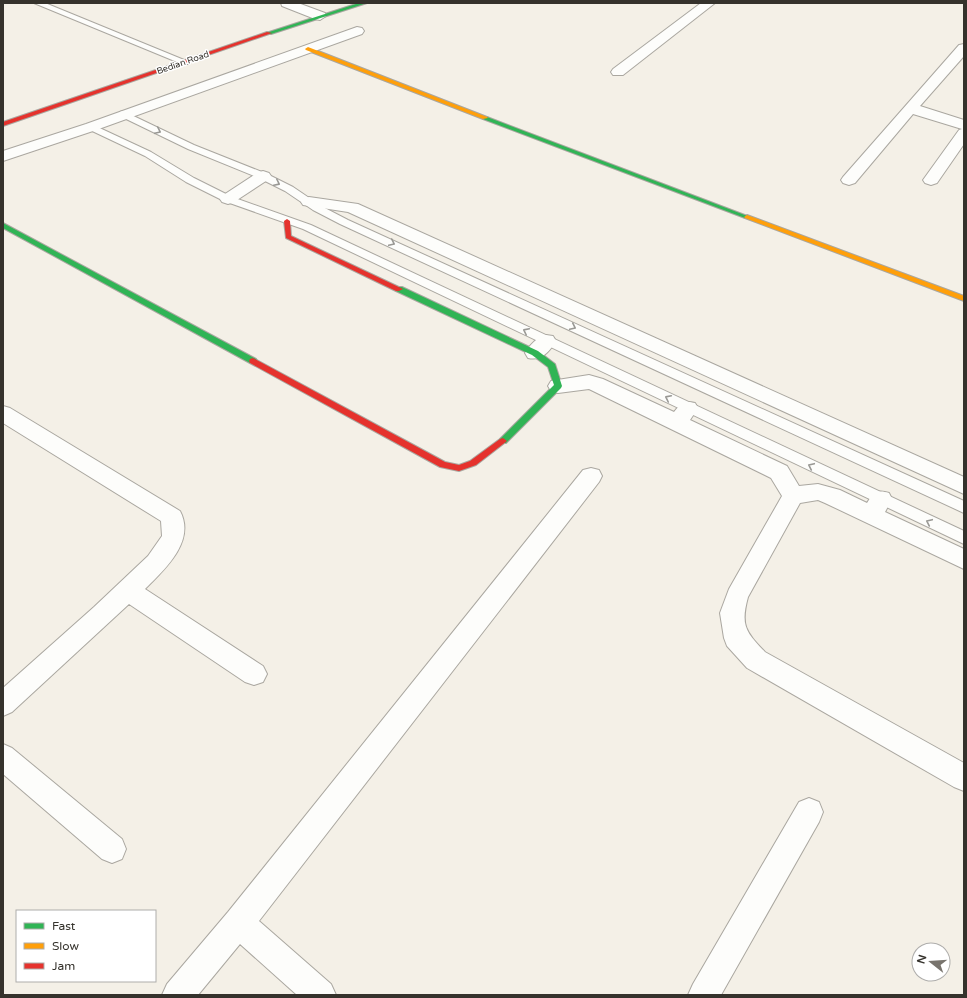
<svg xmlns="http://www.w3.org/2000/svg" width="967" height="998" font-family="'Varela Round',sans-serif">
<rect width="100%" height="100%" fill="#f4f0e7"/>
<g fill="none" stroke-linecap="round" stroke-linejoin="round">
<!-- lane casing -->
<g stroke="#aaa7a0" stroke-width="2">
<path id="lane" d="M34,3h11l144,59 -1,2h-6z
M123,111l71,34 73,29 26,13 28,19 27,14 616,281v12l-624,-289 -27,-14 -28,-19 -26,-13 -71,-29 -68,-33v-4z
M91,124l60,28 43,26 38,19 79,28 653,306v13l-661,-315 -79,-28 -38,-19 -41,-26 -57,-27 -2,-2z"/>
</g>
<!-- street casing -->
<g stroke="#aaa7a0" stroke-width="2">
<path id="street" d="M281,3h17l27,10 1,3 -6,4 -5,-1 -33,-13z
M701,3h14l-92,72h-10l-2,-3 2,-3z
M357,27l5,1 2,3 -2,3 -266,96 -93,31v-10l83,-27z
M964,44v12l-44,50 44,14v24l-27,39 -6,2 -6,-2 -2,-3 36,-50 3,-1 -49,-15 -58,69 -6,2 -6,-2 -2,-3 2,-3 116,-132z
M263,171l6,2 2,3 -2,3 -35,23 -6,2 -6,-2 -2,-3 2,-3 35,-23z
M309,197l49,7 606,273v17l-616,-282 -45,-7 -2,-3 2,-3z
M546,335l7,1 3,5c-7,11 -14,20 -28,17l-3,-5c5,-8 12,-16 21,-18z
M589,375l14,4 71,33c7,-9 10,-12 21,-9l3,5 -8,12 97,46 12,20 19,-2 22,6 27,13c6,-10 10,-14 22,-10l3,6 -7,13 79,37v20l-139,-66 -7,-3 -18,3 -52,94c-8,29 -2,35 17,55l199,111v28l-10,-4 -207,-119 -20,-22 -3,-8 -4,-25 9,-24 53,-93 -11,-18 -182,-89 -31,4 -7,-2 -3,-5 3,-5z
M3,406l7,2 170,103c16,30 -15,58 -35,78l118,77 4,8 -4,8 -9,3 -9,-3 -116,-78 -117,108 -9,4v-28l91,-81 54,-51 14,-20 -1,-15 -158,-98z
M591,468l8,2 3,6 -3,6 -340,439 72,63 5,11h-39l-57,-51 -42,51h-36l5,-11 61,-72 355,-442z
M3,744l9,4 110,91 4,10 -4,10 -10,4 -10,-4 -99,-85z
M809,798l10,4 4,10 -4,10 -98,173h-33l5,-11 106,-182z"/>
</g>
<!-- fast casing -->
<g stroke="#aaa7a0" stroke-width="2">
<path id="fast" d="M359,3h8l-96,31 -5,-1z
M483,117h4l263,100 -1,1h-4l-262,-99z
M3,223l253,136 1,2 -1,2h-6l-247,-135z
M396,287h6l136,64 17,13 7,22 -1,2 -55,55h-6l-1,-2 1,-2 54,-54 -6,-18 -16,-12 -136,-64z"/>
</g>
<!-- slow casing -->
<g stroke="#aaa7a0" stroke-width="2">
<path id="slow" d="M308,47l179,70 1,1 -5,1 -177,-69 -1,-1z
M747,215l217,81v5l-219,-83 -1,-1z"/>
</g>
<!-- jam casing -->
<g stroke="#aaa7a0" stroke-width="2">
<path id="jam" d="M267,32l5,1 -269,93v-4z
M287,219l3,2 1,15 112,53 -4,2h-3l-110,-53 -2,-17z
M253,358l192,104 14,3 11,-4 30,-22 3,-1 4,3 -31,24 -17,6 -19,-4 -190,-104 -1,-2 1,-2z"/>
</g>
<!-- lane -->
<use href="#lane" fill="#fdfdfb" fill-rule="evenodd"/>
<!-- street -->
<use href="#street" fill="#fdfdfb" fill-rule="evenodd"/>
<!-- fast -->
<use href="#fast" fill="#30b455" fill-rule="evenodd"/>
<!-- slow -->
<use href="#slow" fill="#ff9f0a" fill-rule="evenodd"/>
<!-- jam -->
<use href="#jam" fill="#e5322d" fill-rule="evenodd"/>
</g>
<!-- one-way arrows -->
<defs><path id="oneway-chevron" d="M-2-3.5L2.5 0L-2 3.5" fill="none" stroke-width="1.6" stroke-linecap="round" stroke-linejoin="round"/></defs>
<g stroke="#999894">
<use href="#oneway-chevron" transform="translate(158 131) rotate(25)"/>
<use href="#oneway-chevron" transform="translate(277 183) rotate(26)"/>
<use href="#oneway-chevron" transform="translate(392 243) rotate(25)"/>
<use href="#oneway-chevron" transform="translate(573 327) rotate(25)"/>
<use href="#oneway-chevron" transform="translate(526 331) rotate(-154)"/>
<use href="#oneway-chevron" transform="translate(668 398) rotate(-154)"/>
<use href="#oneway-chevron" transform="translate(811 466) rotate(-155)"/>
<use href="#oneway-chevron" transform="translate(929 522) rotate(-155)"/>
</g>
<g text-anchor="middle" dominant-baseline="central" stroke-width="3" stroke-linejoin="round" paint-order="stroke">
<!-- far-street labels -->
<g font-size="9" fill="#35322c" stroke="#fff">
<text transform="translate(183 63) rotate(-19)">Bedian Road</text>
</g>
</g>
<!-- border -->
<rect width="967" height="998" fill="none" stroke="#35322c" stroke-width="8"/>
<!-- legend -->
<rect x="16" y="910" width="140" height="72" fill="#ffffff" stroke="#aeadab"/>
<rect x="24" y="923" width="20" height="6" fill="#30b455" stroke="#aeadab"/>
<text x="52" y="930" font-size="12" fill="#35322c">Fast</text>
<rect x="24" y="943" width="20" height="6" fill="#ff9f0a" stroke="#aeadab"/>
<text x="52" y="950" font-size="12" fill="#35322c">Slow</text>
<rect x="24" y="963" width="20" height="6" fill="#e5322d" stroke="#aeadab"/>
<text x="52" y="970" font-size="12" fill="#35322c">Jam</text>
<!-- north arrow -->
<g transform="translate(931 962) rotate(287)"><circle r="19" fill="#ffffff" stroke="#aeadab"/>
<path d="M0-3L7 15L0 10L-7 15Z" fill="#78746d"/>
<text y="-6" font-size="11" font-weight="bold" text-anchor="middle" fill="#35322c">N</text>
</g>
</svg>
